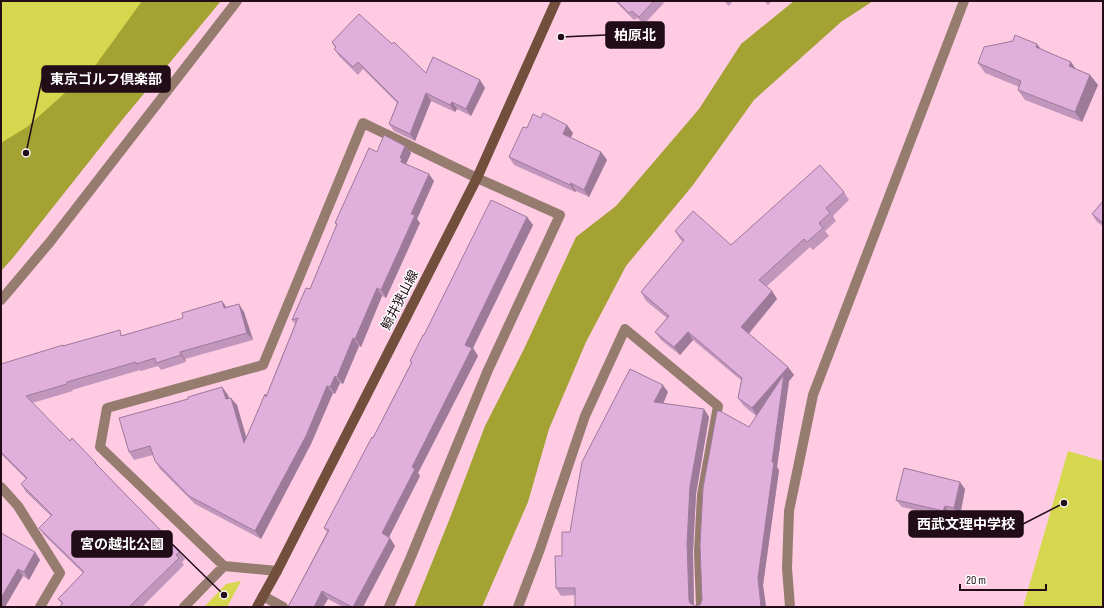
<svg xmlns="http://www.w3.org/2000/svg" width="1104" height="608" font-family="'Sofia Sans Condensed','Noto Sans JP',sans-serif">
<rect width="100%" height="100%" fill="#fecbe3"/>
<!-- green -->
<path fill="#d7d64f" d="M1,1h180l-180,211z
M1068,451l35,10v146h-80z
M241,581l-14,26h-23l22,-23z"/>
<!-- forest -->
<path fill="#a3a232" d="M142,1h79l-99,119 -110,139 -11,12v-128l26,-16 68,-61z
M794,1h79l-32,21 -87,78 -61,85 -67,81 -40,76 -37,87 -21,73 -46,105h-68l36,-89 35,-92 39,-77 52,-112 40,-31 83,-97 42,-65z"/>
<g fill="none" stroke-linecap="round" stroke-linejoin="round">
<!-- street -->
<path stroke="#967c6f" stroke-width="10" d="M1,300l49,-58 187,-241
M1,487l17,19 42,67 -20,34
M277,571l-53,-5 -124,-119 7,-39 156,-43 100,-242 114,55 83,37 -72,155 -78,189 -21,48
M263,596l20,11
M184,607l40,-41
M518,607l22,-58 45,-133 40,-87 93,77 -16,89 -3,57 2,55
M790,607l-3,-39 2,-57 24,-116 151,-394"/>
<!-- secondary -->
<path stroke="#724f3c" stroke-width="10" d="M257,607l20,-36 200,-393 79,-177"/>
</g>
<!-- wall -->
<path fill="#c196bd" d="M615,1h47l2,2 -20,21 -7,-6 -3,2z
M724,1h9l-4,5z
M764,1h8l-4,4z
M332,42l60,2 34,29 54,7 5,8 -14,28 -14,-7 -2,3 -24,-11 -16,40 -21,-10 -5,-7 8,-21 -34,-34 -5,6 -19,-19 -5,-7 1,-1z
M1037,44l4,5 35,20 14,6 8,10 -16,37 -57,-22 -7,-10 1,-3 -34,-14 -7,-10z
M573,133l-3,5 31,14 6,8 -18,37 -13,-6 -1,1 -61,-27 -5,-8z
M405,146l6,7 -5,11 28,17 -17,38 3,4 -34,75 -4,-2 -21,51 -2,-1 -16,38 -3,-1 -5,11 -2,-1 -22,51 -50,95 -66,-35 -35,-35 -5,-8 -2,-6 -19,5 -5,-8 59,-53 34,-12 6,8 1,3 8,7 9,33 20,-42 29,-72 -3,-4 18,-31 27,-63 -2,-3 42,-71z
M844,192l5,8 -16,16 3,5 -11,10 4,5 -16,14 -3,-3 -44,40 6,4 5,8 -28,35 39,33 6,8 -5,6 -12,86 2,3 -16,115 3,22h-191v-12l-14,1 -5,-8 6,-32 8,-24 98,-140 -5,12 41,5 5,8 -13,77 -3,58 1,53 2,1 4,-1 2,-5 47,-173 7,-11 -12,-10 -6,-8 4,-17 -49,-41 -13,15 -19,-15 -6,-8 12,-14 -21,-17 -5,-9 42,-50 -3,-3 -5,-8 56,14z
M1103,201v25l-6,-4 -5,-8z
M527,217l6,8 -60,123 5,8 -60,117 2,3 -31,61 6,9 -32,61h-20l-15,-8 -5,8h-35l39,-75 -3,-4 49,-90 38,-75 -1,-2 14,-26z
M227,308l17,4 9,28 -68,19 1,3 -25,8 -3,-4 -17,5 -1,-1 -68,20 1,1 -41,12 38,38 26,22 4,5 71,73 14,18 -3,3 2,3 -42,42h-83l3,-3 -4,-5 25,-26 -39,-38 -5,-7 12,-12 -25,-24 -5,-8 5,-5 -25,-25v-90l63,-18 59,-11z
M965,489l-5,27 -10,-3 -1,5 -47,-11 -6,-7z
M1,533l34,19 5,8 -11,20 -6,-4 -18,31z"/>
<!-- shaded-wall -->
<path fill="#9d7a9a" d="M1037,44l7,10 -8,-7z
M1071,62l7,10 -9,-6z
M1090,75l8,10 -16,37 -7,-10z
M480,80l5,8 -14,28 -5,-7z
M426,93l5,8 -16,40 -5,-7z
M452,102l5,7 -2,3 -5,-7z
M567,125l6,8 -4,9 -6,-8z
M405,146l6,7 -5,11 -5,-2 -1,-4z
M601,152l6,8 -18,37 -5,-7z
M429,174l5,7 -17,38 3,4 -34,75 -5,-8 30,-76z
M571,183l5,8 -1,1 -5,-7z
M527,217l6,8 -60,123 5,8 -60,117 2,3 -33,65 -5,-8 30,-66 53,-122z
M377,288l5,8 -21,51 -6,-8z
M772,291l5,8 -30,36 -6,-8z
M222,301l5,7h-3z
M239,304l5,8 9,28 -6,-7z
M688,332l5,8 -13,15 -6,-8z
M353,338l6,8 -16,38 -6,-7z
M180,352l5,7 1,3 -5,-7z
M788,367l6,8 -5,6 -12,86 2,3 -16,115 3,22h-5l-3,-29 14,-116 -14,-45 -6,-9z
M335,376l5,7 -5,11 -5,-7z
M663,385l5,7 -8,18 -6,-8z
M327,386l6,7 -22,51 -50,95 -6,-8z
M222,387l6,8 3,12 -5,-8z
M231,398l6,7 13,45 -6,-7z
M704,409l5,8 -13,77 -3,58 1,55 -4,-4 -1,-3 -2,-56 3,-58z
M960,482l5,7 -5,27 -6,-8z
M945,506l5,7 -1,5 -6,-7z
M390,538l5,8 -32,61h-10z
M35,552l5,8 -11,20 -5,-8z
M18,569l5,7 -18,31h-4v-9z
M322,591l6,8 -5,8h-9z"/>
<!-- building -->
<path fill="#e0afdc" stroke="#9d7a9a" d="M617,1h37l-15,16 -7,-6 -3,2z
M359,14l33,30 2,-2 32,31 7,-16 47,23 -14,29 -14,-7 -2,3 -24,-12 -16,41 -21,-10 9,-22 -40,-40 -5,5 -19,-18 2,-2 -4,-5z
M1015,35l22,9 -1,3 35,15 -2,4 21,9 -15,37 -57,-22 3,-9 -43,-18 6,-16 29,-6z
M543,113l24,12 -4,9 38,18 -17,38 -13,-7 -1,2 -61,-28 14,-30 4,1 6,-14 8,4z
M384,135l21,11 -5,12h2l-1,4 28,12 -18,40 4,1 -34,75 -4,-2 -22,51 -2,-1 -16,39 -2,-1 -5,11 -3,-1 -21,50 -51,95 -66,-35 -34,-35 -5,-15 -21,6 -10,-34 69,-19v-2l34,-10 4,12 5,-1 13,45 21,-49 1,3 32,-79 -6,2 14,-32 4,1 27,-65 -2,-1 34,-75 8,4z
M820,165l24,27 -18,16 4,5 -11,10 4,5 -16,14 -3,-3 -45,41 13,11 -31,36 47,40 -36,41 -14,-10 4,-20 -54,-46 -14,15 -19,-15 14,-16 -28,-24 43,-52 -9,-9 18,-20 38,34z
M491,200l36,17 -62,128 7,3 -60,119 3,2 -33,64 8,5 -37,69h-1l-30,-16 -8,16h-26l41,-77 -5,-2 48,-91 1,1 39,-76 -2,-1 13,-26h1z
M1103,201v22l-11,-9z
M222,301l2,7 15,-4 8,29 -67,19 1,3 -25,8 -1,-5 -19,6v-2l-69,20v2l-41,12 44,45 2,-3 24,25h-1l76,78 -1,1 10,9 -4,4 3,3 -50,49h-70l4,-4 -5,-4 26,-27 -45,-44 13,-13 -31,-31 6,-6 -26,-26v-88l62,-19v1l57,-16 1,6 62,-18 -1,-5z
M630,369l33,16 -9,17 50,7 -14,77 -3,58 2,56 1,3 6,3 4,-1 2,-5 -2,-55 3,-57 14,-77h3l29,16 35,-53 -12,88h2l-16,116 3,29h-186v-19h-19l-1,-32h7v-24h8l12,-70z
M904,468l56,14 -6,26 -9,-2 -2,5 -47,-11z
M1,533l34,19 -11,20 -6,-3 -17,29z"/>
<g text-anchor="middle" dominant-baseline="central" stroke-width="3" stroke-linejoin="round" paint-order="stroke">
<!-- street labels -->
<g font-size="13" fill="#210c17" stroke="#fdfdfd">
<text transform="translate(400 300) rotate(-63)">鯨井狭山線</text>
</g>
</g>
<!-- callouts -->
<path fill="none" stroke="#210c17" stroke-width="1.5" d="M561 37L606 35M26 153L42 79M1064 503L1023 524M224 595L172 544"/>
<g fill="#210c17" stroke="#fdfdfd" stroke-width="1.5">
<circle cx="561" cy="37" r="4"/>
<circle cx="26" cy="153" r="4"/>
<circle cx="1064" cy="503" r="4"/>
<circle cx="224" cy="595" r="4"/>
</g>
<g fill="#210c17" stroke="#210c17" stroke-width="1.5">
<rect x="606" y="22" width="58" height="26" rx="4"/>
<rect x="42" y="66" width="128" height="26" rx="4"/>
<rect x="909" y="511" width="114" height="26" rx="4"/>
<rect x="72" y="531" width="100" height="26" rx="4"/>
</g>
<g font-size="14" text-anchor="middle" font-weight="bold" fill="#fff">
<text x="635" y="40">柏原北</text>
<text x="106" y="84">東京ゴルフ倶楽部</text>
<text x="966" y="529">西武文理中学校</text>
<text x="122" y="549">宮の越北公園</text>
</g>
<!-- border -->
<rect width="1104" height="608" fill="none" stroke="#210c17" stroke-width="4"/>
<!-- scale -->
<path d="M960 584v6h86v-6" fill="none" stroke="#210c17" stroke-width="2"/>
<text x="966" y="584" font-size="12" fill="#210c17" stroke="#fdfdfd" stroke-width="3" paint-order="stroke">20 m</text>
</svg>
